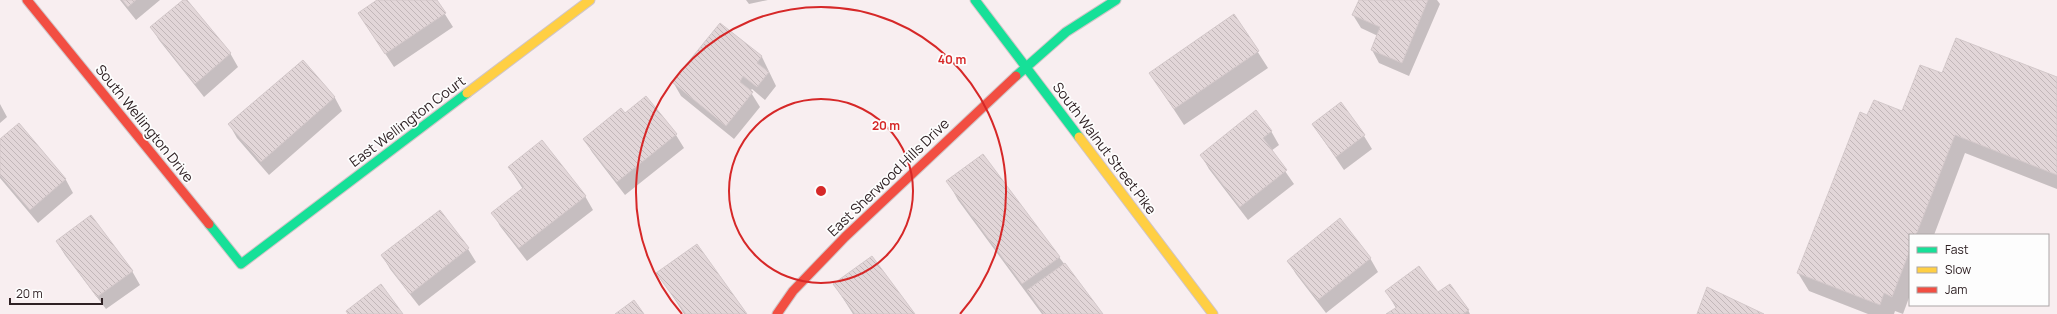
<svg xmlns="http://www.w3.org/2000/svg" width="2057" height="314" font-family="Manrope,sans-serif">
<defs>
<pattern id="building-back-hatch" width="6" height="6" patternUnits="userSpaceOnUse"><rect width="6" height="6" fill="#e2d6d8"/><path d="M-1 5l2 2M0 0l6 6M5-1l2 2" fill="none" stroke="#c2b7b9"/></pattern>
</defs>
<rect width="100%" height="100%" fill="#f8eef0"/>
<!-- shadow -->
<path fill="#0003" d="M120,0h40l-24,20z
M185,0l45,53 8,14 -34,30 -45,-57 -8,-13z
M379,0h57l17,27 -59,40 -27,-41z
M746,0h22l-19,4z
M1360,0h77l3,4 -31,72 -30,-13 -7,-13 6,-14 -17,-8 -8,-13z
M1234,15l34,53 -84,57 -34,-52z
M721,24l41,33 14,29 -11,14 -13,-11 -2,2 10,16 -26,32 -53,-43 -8,-14z
M302,61l33,37 7,13 -73,64 -32,-37 -8,-14z
M1942,74l115,4v111l-92,-36 -31,82h-24v60l-7,19 -8,-3 -1,3h-26l-59,-23 -11,-18 70,-157 34,-4z
M646,98l30,37 8,13 -59,47 -33,-43 -8,-13 41,-24z
M0,104l7,13 -7,6z
M19,125l47,55 7,13 -35,30 -38,-45v-37z
M1313,125l51,11 8,13 -28,21z
M1271,131l8,14 -8,6 23,33 -46,36 -39,-51 -8,-14z
M509,168l76,28 8,14 -66,51 -27,-35 -7,-13 30,-24z
M948,182l111,75 43,57h-60l-84,-114z
M439,211l29,38 8,13 -57,44 -29,-37 -8,-14z
M57,242l75,29 8,14 -34,24 -41,-54z
M1370,258l8,14 -52,41 -30,-39 -8,-13z
M658,273l88,41h-62z
M834,284l80,30h-61z
M1386,291l52,3 30,16 2,4h-82l8,-6z"/>
<!-- building -->
<path fill="url(#building-back-hatch)" stroke="#d3c8ca" d="M122,0h14l-8,7z
M183,0h4l44,53 -36,31 -45,-57z
M377,0h60l9,13 -61,41 -27,-41z
M1359,0h69l-26,63 -31,-13 9,-23 -28,-12z
M1234,14l25,37 -85,58 -25,-36z
M720,23l42,33 -5,7 12,9 -12,15 -14,-11 -3,6 13,10 -27,34 -54,-44z
M1956,38l101,39v98l-102,-40 -39,100h-6v15l-18,47 -8,-4 -4,12 -83,-32 63,-161 7,3 7,-15 28,11 18,-46 22,8z
M303,60l32,37 -74,65 -33,-38z
M646,96l31,38 -60,48 -34,-43 38,-31 4,5z
M1341,102l24,33 -29,22 -24,-33z
M1256,110l16,21 -9,7 24,32 -47,37 -40,-52z
M19,123l47,56 -36,31 -30,-35v-36z
M542,140l44,56 -67,52 -28,-35 33,-26 -16,-20z
M983,154l77,103 -38,27 -76,-103z
M440,210l29,38 -59,46 -29,-39z
M91,215l42,56 -36,26 -41,-56z
M1340,218l31,40 -53,42 -31,-39z
M697,244l50,70h-61l-30,-41z
M872,256l43,58h-60l-22,-30z
M1065,263l38,51h-59l-17,-24z
M1419,266l19,26 12,-8 19,26 -6,4h-77l11,-7 -12,-16z
M381,284l22,30h-55l-2,-3z
M1707,287l57,27h-67z
M634,300l10,14h-29z"/>
<g fill="none" stroke-linecap="round" stroke-linejoin="round">
<!-- fast casing -->
<g stroke="#d0c5c7" stroke-width="11">
<path id="fast" d="M975,0l104,137
M1016,76l50,-44 50,-32
M209,224l32,40 226,-171"/>
</g>
<!-- slow casing -->
<g stroke="#d0c5c7" stroke-width="11">
<path id="slow" d="M467,93l123,-93
M1079,137l134,177"/>
</g>
<!-- jam casing -->
<g stroke="#d0c5c7" stroke-width="11">
<path id="jam" d="M27,0l182,224
M777,314l16,-23 52,-54 171,-161"/>
</g>
<!-- fast -->
<use href="#fast" stroke="#16e098" stroke-width="9"/>
<!-- slow -->
<use href="#slow" stroke="#ffcf43" stroke-width="9"/>
<!-- jam -->
<use href="#jam" stroke="#f24e42" stroke-width="9"/>
</g>
<!-- distance rings -->
<g fill="none" stroke="#d62828" stroke-width="2">
<circle cx="821" cy="191" r="92"/>
<path d="M682 314A185 185 0 1 1 960 314"/>
</g>
<g text-anchor="middle" dominant-baseline="central" stroke-width="3.5" stroke-linejoin="round" paint-order="stroke">
<!-- street labels -->
<g font-size="14" fill="#2f2124" stroke="#fdfdfd">
<text transform="translate(407 121) rotate(-37)">East Wellington Court</text>
<text transform="translate(145 123) rotate(51)">South Wellington Drive</text>
<text transform="translate(1105 148) rotate(53)">South Walnut Street Pike</text>
<text transform="translate(888 177) rotate(-44)">East Sherwood Hills Drive</text>
</g>
</g>
<circle cx="821" cy="191" r="6" fill="#d62828" stroke="#fdfdfd" stroke-width="2"/>
<g font-size="12" text-anchor="middle" font-weight="bold" fill="#d62828" stroke="#fdfdfd" stroke-width="3.5" stroke-linejoin="round" paint-order="stroke">
<text x="952" y="64">40 m</text>
<text x="886" y="130">20 m</text>
</g>
<!-- legend -->
<rect x="1909" y="234" width="140" height="72" fill="#fdfdfd" stroke="#aba5a6"/>
<rect x="1917" y="247" width="20" height="6" fill="#16e098" stroke="#aba5a6"/>
<text x="1945" y="254" font-size="12" fill="#2f2124">Fast</text>
<rect x="1917" y="267" width="20" height="6" fill="#ffcf43" stroke="#aba5a6"/>
<text x="1945" y="274" font-size="12" fill="#2f2124">Slow</text>
<rect x="1917" y="287" width="20" height="6" fill="#f24e42" stroke="#aba5a6"/>
<text x="1945" y="294" font-size="12" fill="#2f2124">Jam</text>
<!-- scale -->
<path d="M10 298v6h92v-6" fill="none" stroke="#2f2124" stroke-width="2"/>
<text x="16" y="298" font-size="12" fill="#2f2124" stroke="#fdfdfd" stroke-width="3" paint-order="stroke">20 m</text>
</svg>
